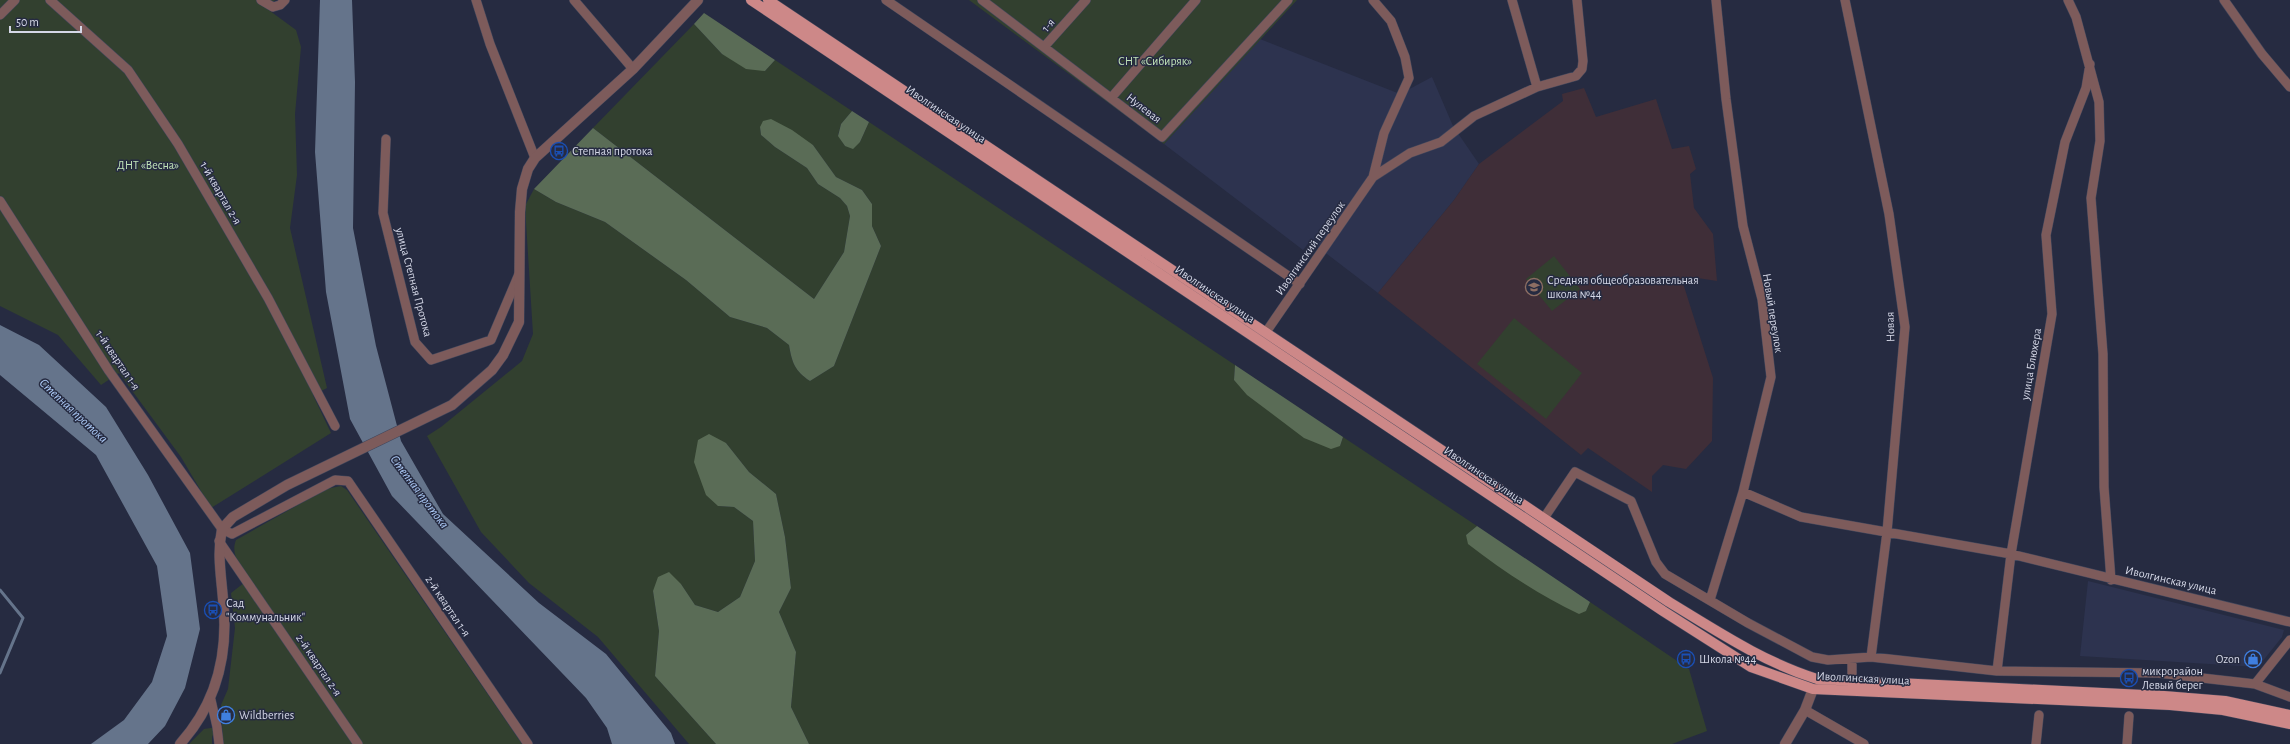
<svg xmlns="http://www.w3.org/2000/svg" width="2290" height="744" font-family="'Alegreya Sans',sans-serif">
<rect width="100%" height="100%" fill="#262b41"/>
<!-- built -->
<path fill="#2d334f" d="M1260,39l140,55 32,-17 21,49 26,38 -25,36 -76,93 -68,-52 -7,9 -139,-106z
M2088,581l196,49 -2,7 -24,30 -178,-11z"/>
<!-- education -->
<path fill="#3f2e38" d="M1584,88l12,29 60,-18 16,50 17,-3 7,23 -6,5 4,34 19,26 4,47 -26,-4 -9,3 31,98 -1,63 -26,28 -23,-4 -11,11v16l-64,-44 -7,7 -203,-162 76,-93 25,-36 84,-63 -1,-7z"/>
<!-- green -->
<path fill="#32402f" d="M0,0h275l-9,8 30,22 5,17 -6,67 2,61 -7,53 37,160 -14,7 18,38 -120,75 -30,-51 -62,-84 -18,12 -43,-50 -58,-29z
M969,0h328l-133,144z
M694,24l28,30 43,17 10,-11 77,51 -11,13 -3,11 7,11 15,-4 9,-20 366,243 -1,15 106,66 3,-9 134,89 -11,9 120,76 4,-9 99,67 18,62 -35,13h-863l-18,-37 5,-55 -17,-40 12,-24 -6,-51 -9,-43 -27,-22 -23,-29 -8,63 16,1 19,14 2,40 -15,36 -22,15 -23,-7 -14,-21 -28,7 6,40 -4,45 61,68h-27l-91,-107 -69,-54 -48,-51 -54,-96 14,-9 81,-66 11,-27 -8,-128 9,-17 22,13 49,20 81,58 44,37 37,11 22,17c3,18 6,26 21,36l24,-15 47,-120 -9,-20v-22l-10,-14 -26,-13 -23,-32 -53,-18 1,8 14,12 32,21 11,16 22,14 7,8 3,10 -6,36 -30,47 -221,-171z
M1554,256l26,33 -28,22 -26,-32z
M1514,318l68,55 -36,46 -69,-55z
M341,486l6,4 175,254h-299l-2,-39 7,-16 7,-61 -4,-35 18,-14c-8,-12 -19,-24 -13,-39l90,-51z
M217,727l-5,10v7h-23l15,-15z"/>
<!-- forest -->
<path fill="#5a6c56" d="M704,13l71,47 -10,11 -19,-2 -24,-15 -28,-30z
M852,111l17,11 -9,20 -7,7 -8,-3 -7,-10 3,-12z
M771,119l21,11 21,15 23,32 26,13 10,14v22l9,20 -47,120 -24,15c-15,-10 -18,-18 -21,-36l-22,-17 -37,-11 -44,-37 -81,-58 -49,-20 -22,-13 59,-61 221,171 30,-47 6,-36 -3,-10 -7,-8 -22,-14 -11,-16 -32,-21 -14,-12 -1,-8 3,-6z
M1235,365l108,72 -3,9 -9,3 -27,-11 -57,-43 -13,-15z
M709,434l17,9 23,29 27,22 9,43 6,51 -12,24 17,40 -5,55 18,37h-93l-61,-68 4,-45 -6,-40 5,-14 11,-5 12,12 14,21 23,7 22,-15 15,-36 -2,-40 -19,-14 -16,-1 -12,-11 -12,-33 4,-22z
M1477,526l113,76 -4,9 -7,3c-40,-19 -76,-43 -111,-70l-2,-9z"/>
<!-- water -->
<path fill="#65748b" d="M320,0h32l3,82 -2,146 23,118 25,95 42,73 96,89 67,51 65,79 4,11h-63l-5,-16 -21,-30 -194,-202 -42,-77 -24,-127 -11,-140z
M0,325l39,20 67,62 42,68 42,78 10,76 -15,59 -20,38 -17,18h-57l33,-24 28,-38 15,-46 -10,-70 -61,-111 -96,-80z"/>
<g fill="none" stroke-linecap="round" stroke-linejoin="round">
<!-- stream -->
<path stroke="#65748b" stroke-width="3" d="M0,590l23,28 -23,55"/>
<!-- minor casing -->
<g stroke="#42475c" stroke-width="10">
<path id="minor" d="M50,0l78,70 50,74 90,154 67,128
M261,0l12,7 7,-2 5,-5
M476,0l14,44 45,114
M574,0l59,69
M886,0l414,284
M982,0l180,137 126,-137
M1512,0l25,87
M1845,0l44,214 16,113 -18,205 -16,125
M2068,0l8,17 23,85 1,39 -9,57 12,156 1,133 7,93
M2224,0l38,54 28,33
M0,15l15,-15
M1044,47l42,-47
M1111,98l85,-98
M386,139l-3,74 32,129 16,18 60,-20 28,-66
M1373,177l11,-44 25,-55 -4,-21 -14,-36 -18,-21
M0,201l109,170 113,158 10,5 103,-54 13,1 180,263
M1266,332l107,-155 37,-24 31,-11 33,-26 63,-29 39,-11 6,-7 1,-8 -6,-61
M1743,492l58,25 210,37 279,68
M1544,518l31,-46 56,29 25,61 9,12 83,49 64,34 16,3 43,-3 126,14 161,2 97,11 35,13
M219,541l139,203
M1710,600l33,-108 28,-115 -9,-78 -19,-73 -17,-127 -10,-99
M1997,671l14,-117 41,-240 -6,-79 19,-93 21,-54 4,-24
M1852,681v-22
M2255,684l35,-44
M211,700l6,27 2,17
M1805,710l59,34
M2036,744l3,-29
M2127,744l2,-28"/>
</g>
<!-- tertiary casing -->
<g stroke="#42475c" stroke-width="11">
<path id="tertiary" d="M180,744c37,-41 49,-90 43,-145 -2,-24 -6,-46 -1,-70l11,-12 54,-32 165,-80 40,-35 11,-15 16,-33 1,-110 2,-23 6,-20 7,-11 98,-89 65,-69
M1785,744l20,-34 8,-21"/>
</g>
<!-- primary casing -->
<g stroke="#42475c" stroke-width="11">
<path id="primary" d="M751,0l912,611 88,56 62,22 357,16 53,5 67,14
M768,0l901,602c48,29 94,60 148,77l347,17 61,5 65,14"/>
</g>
<!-- minor -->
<use href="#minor" stroke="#7d5b5b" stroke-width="9"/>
<!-- tertiary -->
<use href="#tertiary" stroke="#7d5b5b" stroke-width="10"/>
<!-- primary -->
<use href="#primary" stroke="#cd8888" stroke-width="10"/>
</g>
<!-- icons -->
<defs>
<g id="bus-ring" transform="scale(0.9)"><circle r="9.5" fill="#262b41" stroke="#1a4fb4" stroke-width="1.5"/><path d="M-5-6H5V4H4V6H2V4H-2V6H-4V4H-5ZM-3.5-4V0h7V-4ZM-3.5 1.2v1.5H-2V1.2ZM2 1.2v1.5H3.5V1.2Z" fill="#1a4fb4"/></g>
<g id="school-ring" transform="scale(0.9)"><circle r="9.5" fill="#262b41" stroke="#8d6e63" stroke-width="1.5"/><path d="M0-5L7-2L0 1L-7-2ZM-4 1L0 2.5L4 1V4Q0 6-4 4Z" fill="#8d6e63"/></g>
<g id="shop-ring" transform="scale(0.9)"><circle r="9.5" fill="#262b41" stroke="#3f7fe0" stroke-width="1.5"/><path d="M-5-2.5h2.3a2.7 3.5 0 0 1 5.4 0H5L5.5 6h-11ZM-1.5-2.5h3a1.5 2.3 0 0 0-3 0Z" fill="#3f7fe0"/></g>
</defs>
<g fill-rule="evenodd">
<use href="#bus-ring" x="559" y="151"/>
<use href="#school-ring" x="1534" y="287"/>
<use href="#bus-ring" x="213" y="610"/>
<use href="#bus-ring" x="1686" y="659"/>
<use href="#shop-ring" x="2253" y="659"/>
<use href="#bus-ring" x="2129" y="678"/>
<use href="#shop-ring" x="226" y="715"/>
</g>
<g text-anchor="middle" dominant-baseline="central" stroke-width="3" stroke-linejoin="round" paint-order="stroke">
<!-- street labels -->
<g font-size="12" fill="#d5d8e7" stroke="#262b41">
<text transform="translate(1048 25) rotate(-49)">1-я</text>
<text transform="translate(1144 108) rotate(38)">Нулевая</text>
<text transform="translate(946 114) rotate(34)">Иволгинская улица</text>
<text transform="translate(221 193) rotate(60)">1-й квартал 2-я</text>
<text transform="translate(1310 248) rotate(-55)">Иволгинский переулок</text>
<text transform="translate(414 282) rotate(75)">улица Степная Протока</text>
<text transform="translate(1215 294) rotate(34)">Иволгинская улица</text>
<text transform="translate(1773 313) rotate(81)">Новый переулок</text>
<text transform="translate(1890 327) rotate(-92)">Новая</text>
<text transform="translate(118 360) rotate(56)">1-й квартал 1-я</text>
<text transform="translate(2031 364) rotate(-80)">улица Блюхера</text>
<text transform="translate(1484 475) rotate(34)">Иволгинская улица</text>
<text transform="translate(2171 580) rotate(13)">Иволгинская улица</text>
<text transform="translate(448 606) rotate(56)">2-й квартал 1-я</text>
<text transform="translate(319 665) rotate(56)">2-й квартал 2-я</text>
<text transform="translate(1863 678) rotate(3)">Иволгинская улица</text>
</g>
<!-- park labels -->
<g font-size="12" fill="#c0e3b7" stroke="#262b41">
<text x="1155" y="61">СНТ «Сибиряк»</text>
<text x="148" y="165">ДНТ «Весна»</text>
</g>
<!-- poi labels -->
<g font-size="12" fill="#d5d8e7" stroke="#262b41" text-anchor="start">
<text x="572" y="151">Степная протока</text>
<text x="1547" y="280">Средняя общеобразовательная<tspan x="1547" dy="14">школа №44</tspan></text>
<text x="226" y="603">Сад<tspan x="226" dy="14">"Коммунальник"</tspan></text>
<text x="1699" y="659">Школа №44</text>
<text x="2240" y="659" text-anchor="end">Ozon</text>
<text x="2142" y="671">микрорайон<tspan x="2142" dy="14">Левый берег</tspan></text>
<text x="239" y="715">Wildberries</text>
</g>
<!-- water labels -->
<g font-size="13" font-style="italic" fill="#adcbf8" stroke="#262b41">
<text transform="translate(73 411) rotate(43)">Степная протока</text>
<text transform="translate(419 492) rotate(53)">Степная протока</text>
</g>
</g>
<!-- scale -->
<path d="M10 26v6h71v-6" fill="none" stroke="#d5d8e7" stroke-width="2"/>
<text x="16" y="26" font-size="12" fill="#d5d8e7" stroke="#262b41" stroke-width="3" paint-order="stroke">50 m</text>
</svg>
